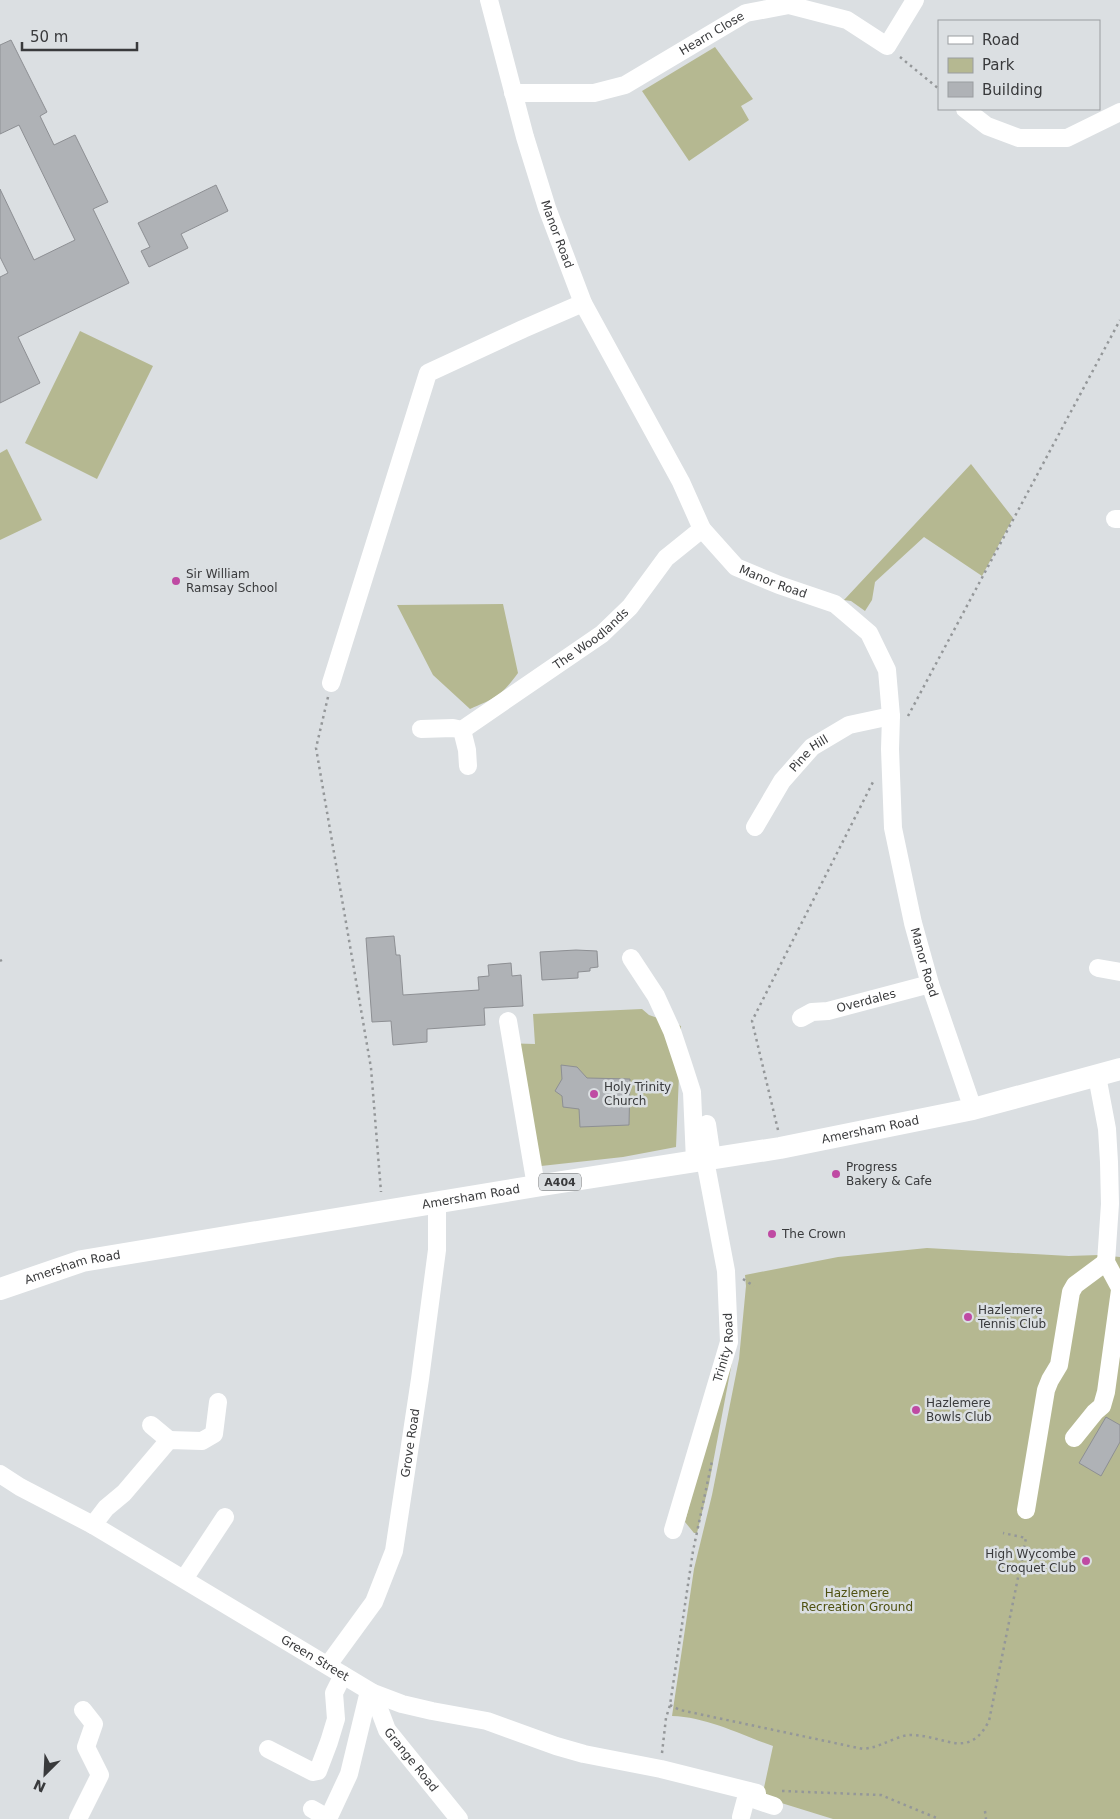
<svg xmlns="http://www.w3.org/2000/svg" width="1120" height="1819" font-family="'DejaVu Sans',sans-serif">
<rect width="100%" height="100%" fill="#dbdfe2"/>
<!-- green -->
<path fill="#b5b891" d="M715,47l38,52 -12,7 8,14 -60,41 -47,-70z
M80,331l73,35 -56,113 -72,-36z
M7,449l35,71 -42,20v-87z
M971,464l42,54 -31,58 -58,-39 -49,45 -3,18 -7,11 -14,-10 -7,-1z
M503,604l15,69c-17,23 -22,25 -48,36l-37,-34 -36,-70z
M642,1009l7,6 32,11 -5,121 -53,10 -91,10 -28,-124 31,1 -2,-30z
M927,1248l142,8 30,-1 21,2v562h-287l-71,-22 11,-51c-32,-11 -66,-29 -101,-30l22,-147 18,-74 27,-136 7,-73 -1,-11 93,-18z
M736,1341l-27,143 -12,49h-3l-9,-11 31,-121z"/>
<!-- building -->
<path fill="#afb2b6" stroke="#8d8f93" d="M11,40l36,72 -7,4 14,29 21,-10 33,67 -15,7 36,74 -111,54 22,46 -40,20v-126l8,-4 -8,-16v-68l34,71 41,-20 -56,-115 -19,9v-89z
M216,185l12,26 -47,23 7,14 -39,19 -8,-16 9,-4 -12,-24z
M394,936l2,19h4l3,40 76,-5 -1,-13 11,-1 -1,-11 23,-2 1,13 9,-1 2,31 -39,2 1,17 -58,4v13l-34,3 -2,-24 -19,1 -6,-84z
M576,950l21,1 1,16 -8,1v3l-12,1v6l-36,2 -2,-28z
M561,1065l16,2 10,11 43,1 -1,46 -49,2 -1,-18 -16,-2 -1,-11 -7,-5 7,-12z
M1106,1417l14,8v17l-19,34 -22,-13z"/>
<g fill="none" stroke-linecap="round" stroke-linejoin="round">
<!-- path -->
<path stroke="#949799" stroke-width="2.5" stroke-dasharray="2.5 4" stroke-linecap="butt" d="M900,57l39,32
M328,697l-12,51 55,320 10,124
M908,716l212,-396
M0,961l2,-1
M778,1130l-26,-109 122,-241
M743,1279l11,7
M670,1705l10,5 183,39c7,-1 13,-2 19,-5 9,-3 19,-9 29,-9 34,0 57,26 78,-14l37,-183 -23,-5
M662,1753l4,-35 4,-13 23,-154 19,-90
M782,1791l99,4 58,24
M985,1811l1,8"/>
<!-- minor -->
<g stroke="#fff" stroke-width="18">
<path id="s1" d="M489,0l36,137 22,71 36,95 98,179 21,47 34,38 43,18 56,19 34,29 18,37 4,46 -1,33 3,79 20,95 17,61 43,125"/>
<path id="s2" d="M513,93h81l31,-8 121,-72 43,-8 58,15 40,26 28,-46"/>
<path d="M965,109l22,17 32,12h48l53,-26"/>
<path d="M1115,519h5"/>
<path d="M331,683l97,-310 95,-44 60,-26"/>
<path d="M421,729l32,-1 9,2 5,20 1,16"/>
<path id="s3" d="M462,730l140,-96 28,-27 36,-49 36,-29"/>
<path id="s4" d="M755,827l27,-46 30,-34 37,-22 42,-9"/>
<path d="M631,958l25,38 16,35 11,33 9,28 3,69"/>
<path d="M1098,968l22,4"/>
<path id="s5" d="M801,1018l11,-6 16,-1 102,-27"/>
<path d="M508,1021l28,165"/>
<path d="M1097,1076l10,53 2,33 1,42 -4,58 14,26"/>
<path d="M707,1124l5,34"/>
<path d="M151,1425l18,15"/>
<path d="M1074,1438l21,-26 7,-6 4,-14 14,-102"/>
<path id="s6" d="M0,1474l20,13 73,38 280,168 29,11 30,7 55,10 69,25 28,8 77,15 96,24 -1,7 18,6"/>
<path d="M1026,1510l20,-120 4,-10 9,-15 12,-73 4,-7 31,-23"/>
<path d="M93,1525l13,-17 18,-15 45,-53 33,1 12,-7 4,-32"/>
<path id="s7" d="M673,1530l56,-188 -3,-71 -21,-111"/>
<path d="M184,1579l41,-62"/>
<path id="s8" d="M328,1665l46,-63 20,-51 26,-172 17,-129v-48"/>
<path id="s9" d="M373,1693l14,37 72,89"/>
<path d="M268,1749l45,23 5,-1 11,-29 7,-23 -2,-26 9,-18"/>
<path d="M312,1809l16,9"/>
<path d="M741,1817l7,-26"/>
<path d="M78,1819l22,-44 -14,-28 8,-23 -11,-14"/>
<path d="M328,1819l21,-45 20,-83"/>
</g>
<!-- major -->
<path stroke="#fff" stroke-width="22" id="s10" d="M0,1289l82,-28 454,-75 244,-38 193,-39 147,-40"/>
</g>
<!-- markers -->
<g fill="#bf4aa3" stroke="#dbdfe2" stroke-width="2">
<circle cx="176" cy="581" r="5"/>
<circle cx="594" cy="1094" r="5"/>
<circle cx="836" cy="1174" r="5"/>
<circle cx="772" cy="1234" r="5"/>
<circle cx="968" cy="1317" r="5"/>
<circle cx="916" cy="1410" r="5"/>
<circle cx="1086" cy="1561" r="5"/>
</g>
<g text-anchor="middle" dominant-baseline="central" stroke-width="5" stroke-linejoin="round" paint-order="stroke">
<!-- shield labels -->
<rect fill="#dbdfe2" stroke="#6a6c6e" stroke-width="1" x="539" y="1173.5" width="42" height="17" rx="4"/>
<g font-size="11" font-weight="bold" fill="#393a3c">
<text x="560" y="1182">A404</text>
</g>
<!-- street labels -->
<g font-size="12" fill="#393a3c" stroke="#dbdfe2">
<text stroke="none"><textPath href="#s2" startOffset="214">Hearn Close</textPath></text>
<text stroke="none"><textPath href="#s1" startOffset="244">Manor Road</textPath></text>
<text stroke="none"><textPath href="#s1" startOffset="664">Manor Road</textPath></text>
<text stroke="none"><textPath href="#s3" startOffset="158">The Woodlands</textPath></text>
<text stroke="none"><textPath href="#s4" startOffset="92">Pine Hill</textPath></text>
<text stroke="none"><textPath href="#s1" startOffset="1112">Manor Road</textPath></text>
<text stroke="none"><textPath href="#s5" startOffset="68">Overdales</textPath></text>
<text stroke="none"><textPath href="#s10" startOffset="886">Amersham Road</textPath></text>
<text stroke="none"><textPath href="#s10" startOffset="481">Amersham Road</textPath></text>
<text stroke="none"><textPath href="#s10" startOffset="76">Amersham Road</textPath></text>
<text stroke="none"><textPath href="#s7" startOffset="190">Trinity Road</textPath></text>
<text stroke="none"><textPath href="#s8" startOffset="242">Grove Road</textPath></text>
<text stroke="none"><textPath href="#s6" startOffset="365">Green Street</textPath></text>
<text stroke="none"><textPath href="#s9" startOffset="78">Grange Road</textPath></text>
</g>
<!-- poi labels -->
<g font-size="12" fill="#393a3c" stroke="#dbdfe2" text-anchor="start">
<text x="186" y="574">Sir William<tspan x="186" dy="14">Ramsay School</tspan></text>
<text x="604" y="1087">Holy Trinity<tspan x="604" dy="14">Church</tspan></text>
<text x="846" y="1167">Progress<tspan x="846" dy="14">Bakery &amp; Cafe</tspan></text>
<text x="782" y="1234">The Crown</text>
<text x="978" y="1310">Hazlemere<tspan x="978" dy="14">Tennis Club</tspan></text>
<text x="926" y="1403">Hazlemere<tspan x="926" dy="14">Bowls Club</tspan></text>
<text x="1076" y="1554" text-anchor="end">High Wycombe<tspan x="1076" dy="14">Croquet Club</tspan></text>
</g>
<!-- park labels -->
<g font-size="12" fill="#4f5111" stroke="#dbdfe2">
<text x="857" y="1593">Hazlemere<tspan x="857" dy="14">Recreation Ground</tspan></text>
</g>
</g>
<!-- legend -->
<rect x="938" y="20" width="162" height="90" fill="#dbdfe2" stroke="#9a9da0"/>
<rect x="948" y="36" width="25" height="8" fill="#ffffff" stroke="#9a9da0"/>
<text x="982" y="45" font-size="15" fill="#393a3c">Road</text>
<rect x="948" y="58" width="25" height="15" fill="#b5b891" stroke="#9a9da0"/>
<text x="982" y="70" font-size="15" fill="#393a3c">Park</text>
<rect x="948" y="82" width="25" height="15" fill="#afb2b6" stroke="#9a9da0"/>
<text x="982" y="95" font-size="15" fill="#393a3c">Building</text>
<!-- north arrow -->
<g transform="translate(45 1774) rotate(204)" stroke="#dbdfe2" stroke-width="4" paint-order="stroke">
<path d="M0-4L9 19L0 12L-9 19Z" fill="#393a3c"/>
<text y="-8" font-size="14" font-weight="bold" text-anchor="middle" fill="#393a3c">N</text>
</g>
<!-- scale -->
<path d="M22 42v8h115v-8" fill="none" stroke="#393a3c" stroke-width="2.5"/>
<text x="30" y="42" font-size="15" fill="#393a3c" stroke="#dbdfe2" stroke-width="4" paint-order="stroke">50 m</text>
</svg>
